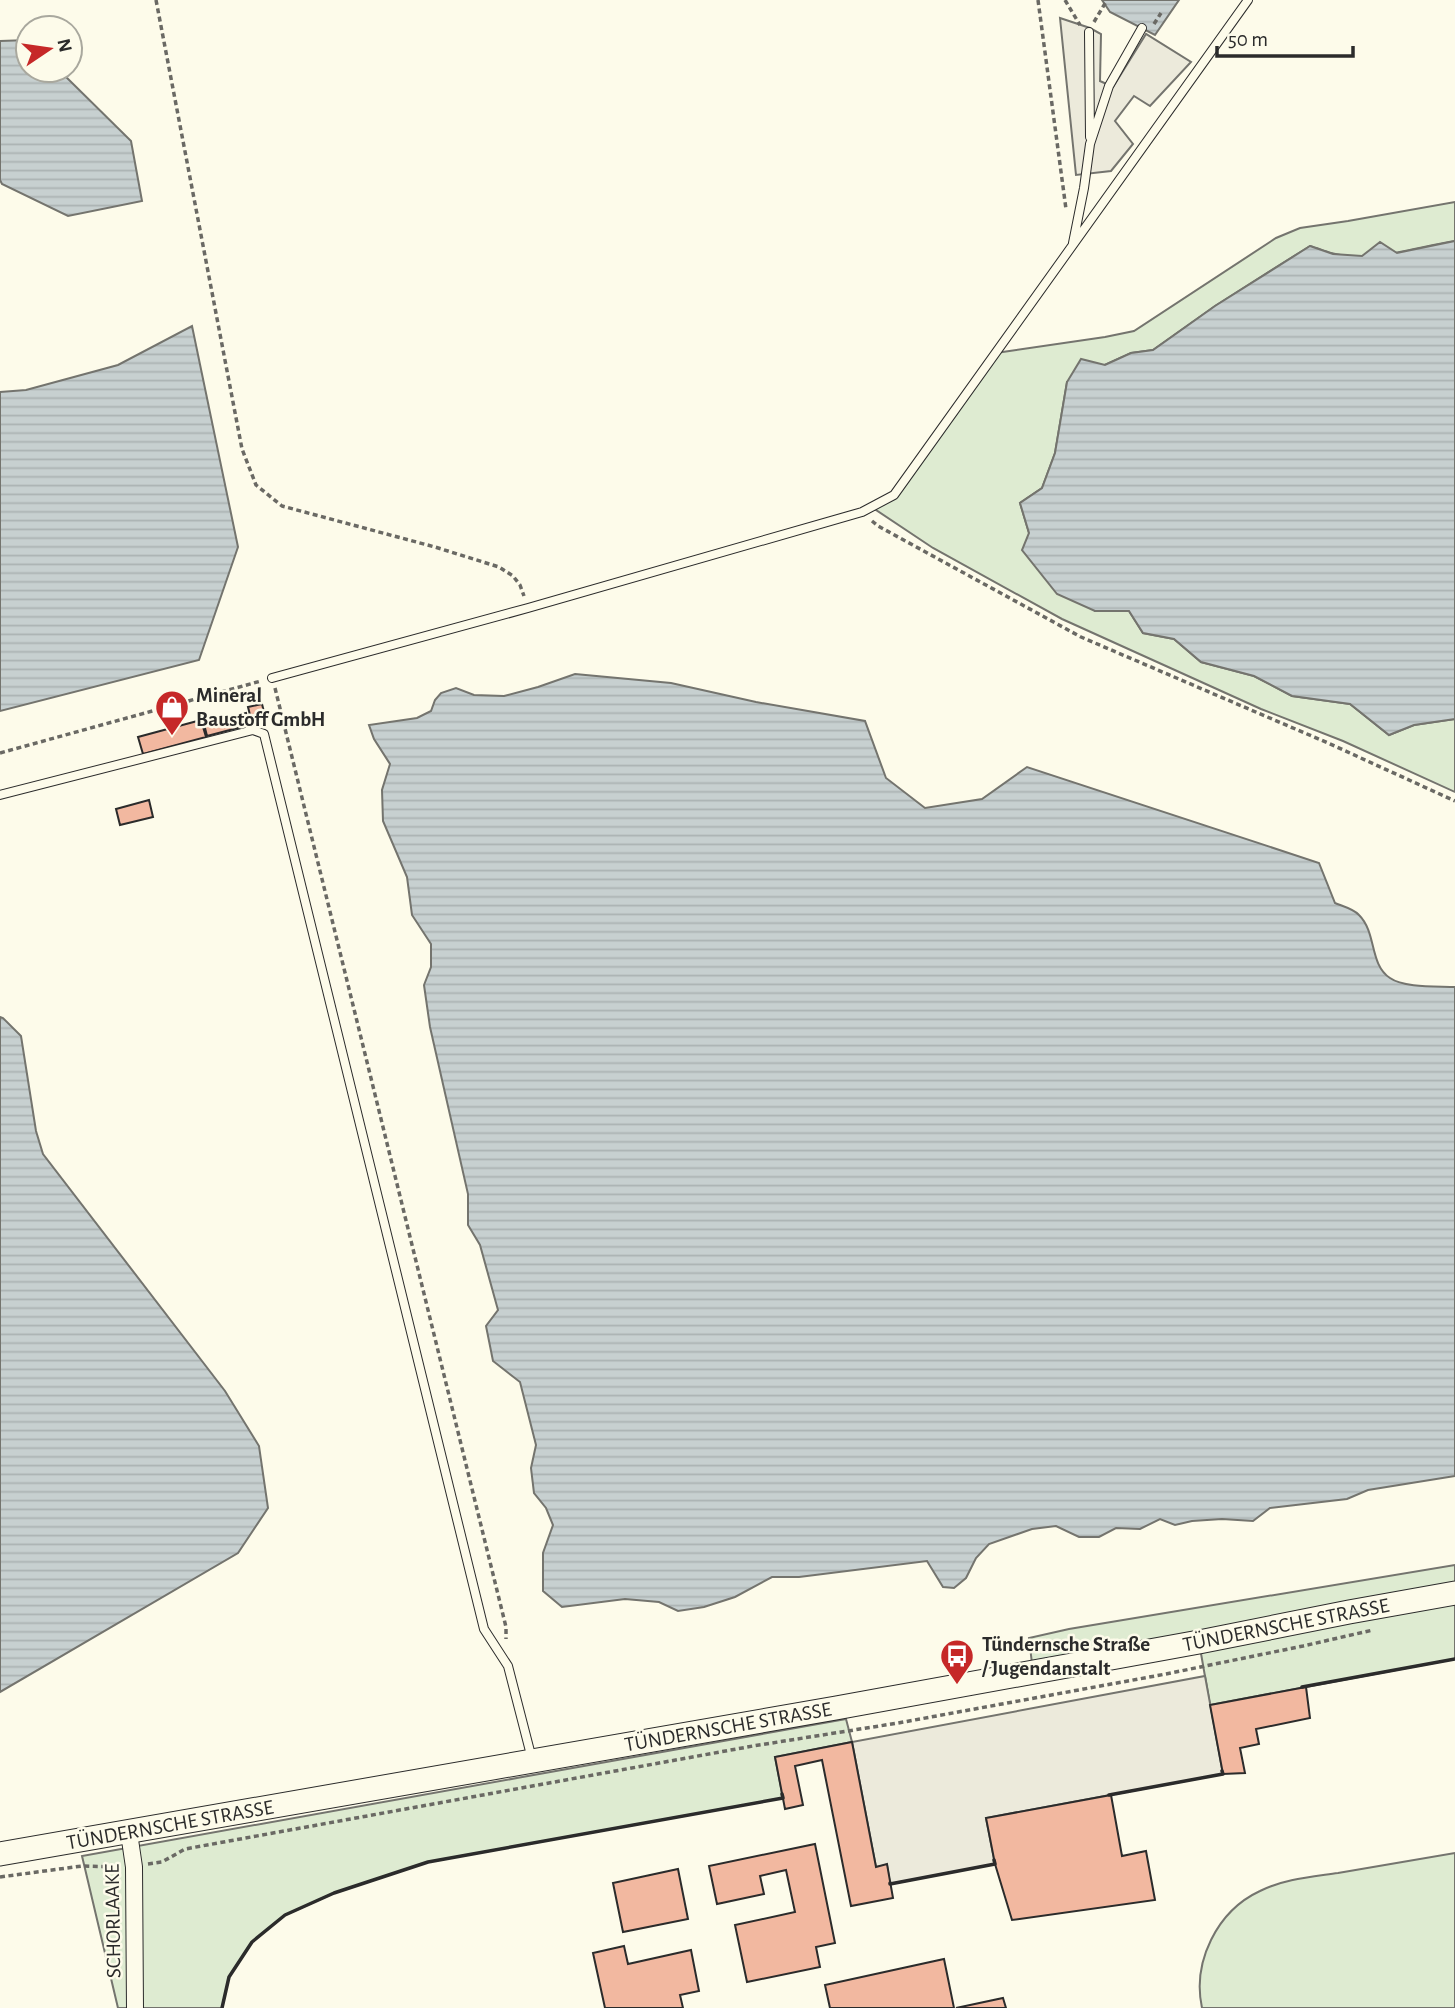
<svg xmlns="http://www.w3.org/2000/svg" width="1455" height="2008" font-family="'Alegreya Sans',sans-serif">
<defs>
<pattern id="water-rules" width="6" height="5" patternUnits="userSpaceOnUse" patternTransform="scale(1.75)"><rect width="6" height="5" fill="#c7d0d0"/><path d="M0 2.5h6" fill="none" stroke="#abb3b3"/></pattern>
</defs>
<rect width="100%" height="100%" fill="#fdfbea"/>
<!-- green -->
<path fill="#deebd1" stroke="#74746e" stroke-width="2" d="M1455,202v39c-40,6 -84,23 -124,12 -7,-2 -14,-5 -21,-7l-95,60 -62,44 -22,3 -64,29 -12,71 -13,35 -22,15 9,30 66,78h34l14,22 31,6 27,23 53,14 38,20 58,8 39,31 25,-10 41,-6v73l-112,-51 -82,-32 -199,-90 -129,-71 -60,-40 21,-14 102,-141 109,-16 29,-6 142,-93 24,-10 48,-7z
M1455,1565v94l-245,46 -11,-63 -166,30 -4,-34 40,-9z
M846,1719l6,23 -77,15 8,41 -355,64 -94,31 -49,22 -33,27 -23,35 -7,31h-104l-36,-152z
M1455,1853v155h-253c-10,-46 15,-97 58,-117 24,-12 51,-14 78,-18 39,-7 78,-13 117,-20z"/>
<!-- parking -->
<path fill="#eceadb" stroke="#74746e" stroke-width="2" d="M1060,18l30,10 11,6 -1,47 13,6 33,-53 45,28 -41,44 -16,-10 -19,25 18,23 -22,27 -35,4z
M1205,1676l18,98 -237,44 9,46 -105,20 -3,-19 -11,2 -24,-125z"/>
<!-- water -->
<path fill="url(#water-rules)" stroke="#74746e" stroke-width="2" d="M1102,0h77l-24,35 -45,-23z
M28,40v30h31l72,71 11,60 -74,15 -66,-32 -2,-4v-139z
M1455,241v478l-41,6 -25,10 -39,-31 -58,-8 -38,-20 -53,-14 -27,-23 -31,-6 -14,-22h-34l-38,-17 -35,-44 7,-17 -9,-30 22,-15 13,-35 12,-71 14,-23 24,6 26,-12 22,-3 62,-44 95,-60 23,8 29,2 18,-14 17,11z
M192,326l46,221 -39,113 -199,51v-319l26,-2 92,-25z
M575,674l96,9 85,19 109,19 21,57 39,30 57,-9 45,-32 292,96 16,40c7,3 19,6 24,12 18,18 10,49 31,63 14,10 48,8 65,9v489l-87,14 -21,9 -77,9 -17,13 -31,-2 -30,2 -17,4 -15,-6 -20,10 -24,-1 -17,9h-20l-23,-11 -24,3 -43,15 -13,14 -10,20 -12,10 -11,-1 -16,-26 -128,16h-27l-37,20 -31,10 -26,4 -19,-9 -34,-3 -63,8 -19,-16v-38l10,-28 -7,-17 -12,-15 -3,-25 5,-23 -16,-63 -27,-21 -7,-35 12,-16 -18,-65 -12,-20v-31l-38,-167 -6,-42 7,-18v-23l-19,-29 -5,-38 -24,-56 -1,-31 8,-26 -16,-25 -5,-14 48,-7 14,-7 4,-11 6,-7 15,-5 18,7 30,1 34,-9z
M0,1017l3,1 18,18 15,95 7,23 182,237 34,55 9,62 -30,45 -238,139z"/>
<!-- building -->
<path fill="#f2b8a0" stroke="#2b2b2b" stroke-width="2" d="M262,704l4,16 -14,3 -4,-16z
M246,713l3,12 -42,11 -3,-12z
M201,720l5,17 -63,17 -5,-17z
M149,800l4,17 -33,8 -4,-16z
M1306,1687l4,31 -54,11 3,15 -19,4 5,25 -22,1 -13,-69z
M852,1742l24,125 11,-3 6,34 -42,8 -29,-146 -27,6 8,39 -18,4 -10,-52z
M1111,1795l11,61 24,-5 9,49 -143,20 -17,-56 -9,-46z
M815,1844l20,99 -19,4 4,20 -73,15 -12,-57 60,-13 -9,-42 -26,6 4,18 -47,10 -8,-38z
M678,1869l10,50 -65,13 -10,-49z
M624,1946l4,18 63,-14 8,41 -19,4 3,13h-78l-12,-55z
M944,1959l10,49h-124l-5,-23z
M1003,1998l3,10h-50z"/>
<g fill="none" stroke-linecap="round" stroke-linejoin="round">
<!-- lane casing -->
<g stroke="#2b2b2b" stroke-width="10">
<path id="lane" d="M1089,32l1,105
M1073,243l11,-55 6,-44 19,-58 33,-58
M272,678l256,-70 334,-96 32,-17 354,-495
M0,795l253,-65 11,4 220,895 24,37 24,93"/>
</g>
<!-- street casing -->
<g stroke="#2b2b2b" stroke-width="18">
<path id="street" d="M129,1833l5,34 1,141"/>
</g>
<!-- secondary casing -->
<g stroke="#2b2b2b" stroke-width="25">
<path id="secondary" d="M0,1854l836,-146 363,-66 150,-30 106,-19"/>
</g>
<!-- path -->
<path stroke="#6a6964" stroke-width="3.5" stroke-dasharray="5 3.5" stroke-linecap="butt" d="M156,0l86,449 14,36 26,21 153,41 64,20 14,9 7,9 4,11
M1038,0l28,209
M1065,0l15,25
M1094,22l13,-22
M1154,24l7,-11
M872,521l6,5 203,111 247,106 127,58
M275,688l231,939v12
M0,753l261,-72
M148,1864l14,-2 23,-13 568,-103 145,-23 268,-49 137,-28 70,-16
M0,1877l82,-11 38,1"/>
<!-- lane -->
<use href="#lane" stroke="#fdfbea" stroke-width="8"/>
<!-- street -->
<use href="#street" stroke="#fdfbea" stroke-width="16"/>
<!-- secondary -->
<use href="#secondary" stroke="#fdfbea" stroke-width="23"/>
<!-- wall -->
<path stroke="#2b2b2b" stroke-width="3.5" d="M1302,1687l153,-28
M1109,1795l114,-21 -1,-3
M890,1883v1l105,-20 -1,-4
M222,2008l7,-31 23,-35 33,-27 49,-22 94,-31 355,-64 -1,-4"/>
</g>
<!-- icons -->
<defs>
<g id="shop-pin" transform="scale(1.75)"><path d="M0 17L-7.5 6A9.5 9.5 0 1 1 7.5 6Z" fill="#c62828" stroke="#fdfbea"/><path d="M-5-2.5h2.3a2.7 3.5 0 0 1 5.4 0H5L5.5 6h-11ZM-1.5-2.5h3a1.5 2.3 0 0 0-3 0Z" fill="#fff"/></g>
<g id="bus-pin" transform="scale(1.75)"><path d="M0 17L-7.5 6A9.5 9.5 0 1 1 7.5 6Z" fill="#c62828" stroke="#fdfbea"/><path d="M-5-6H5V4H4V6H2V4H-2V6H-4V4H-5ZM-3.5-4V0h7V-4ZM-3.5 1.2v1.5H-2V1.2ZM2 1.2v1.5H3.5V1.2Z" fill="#fff"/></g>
</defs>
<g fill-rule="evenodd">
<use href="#shop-pin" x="172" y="707"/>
<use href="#bus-pin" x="957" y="1656"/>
</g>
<g text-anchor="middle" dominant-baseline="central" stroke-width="5" stroke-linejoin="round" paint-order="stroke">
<!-- poi labels -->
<g font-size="21" font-weight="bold" fill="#2b2b2b" stroke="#fdfbea" text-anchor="start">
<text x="196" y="695">Mineral<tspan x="196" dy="24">Baustoff GmbH</tspan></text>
<text x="982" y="1644">Tündernsche Straße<tspan x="982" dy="24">/ Jugendanstalt</tspan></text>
</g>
<!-- street labels -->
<g font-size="21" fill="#2b2b2b" stroke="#fdfbea">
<text transform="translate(1286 1625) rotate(-11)">TÜNDERNSCHE STRASSE</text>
<text transform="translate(728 1727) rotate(-10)">TÜNDERNSCHE STRASSE</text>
<text transform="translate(170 1825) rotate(-10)">TÜNDERNSCHE STRASSE</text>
<text transform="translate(113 1921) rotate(-91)">SCHORLAAKE</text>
</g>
</g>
<!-- north arrow -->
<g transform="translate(49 49) rotate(77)"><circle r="33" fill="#fdfbea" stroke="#a9a89e" stroke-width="2"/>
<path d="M0-5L12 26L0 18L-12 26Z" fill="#c62828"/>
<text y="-10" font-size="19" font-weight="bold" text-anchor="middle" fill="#2b2b2b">N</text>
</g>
<!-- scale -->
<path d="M1217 46v10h136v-10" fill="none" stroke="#2b2b2b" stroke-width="3.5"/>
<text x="1228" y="46" font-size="21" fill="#2b2b2b" stroke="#fdfbea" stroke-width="5" paint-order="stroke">50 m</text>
</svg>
